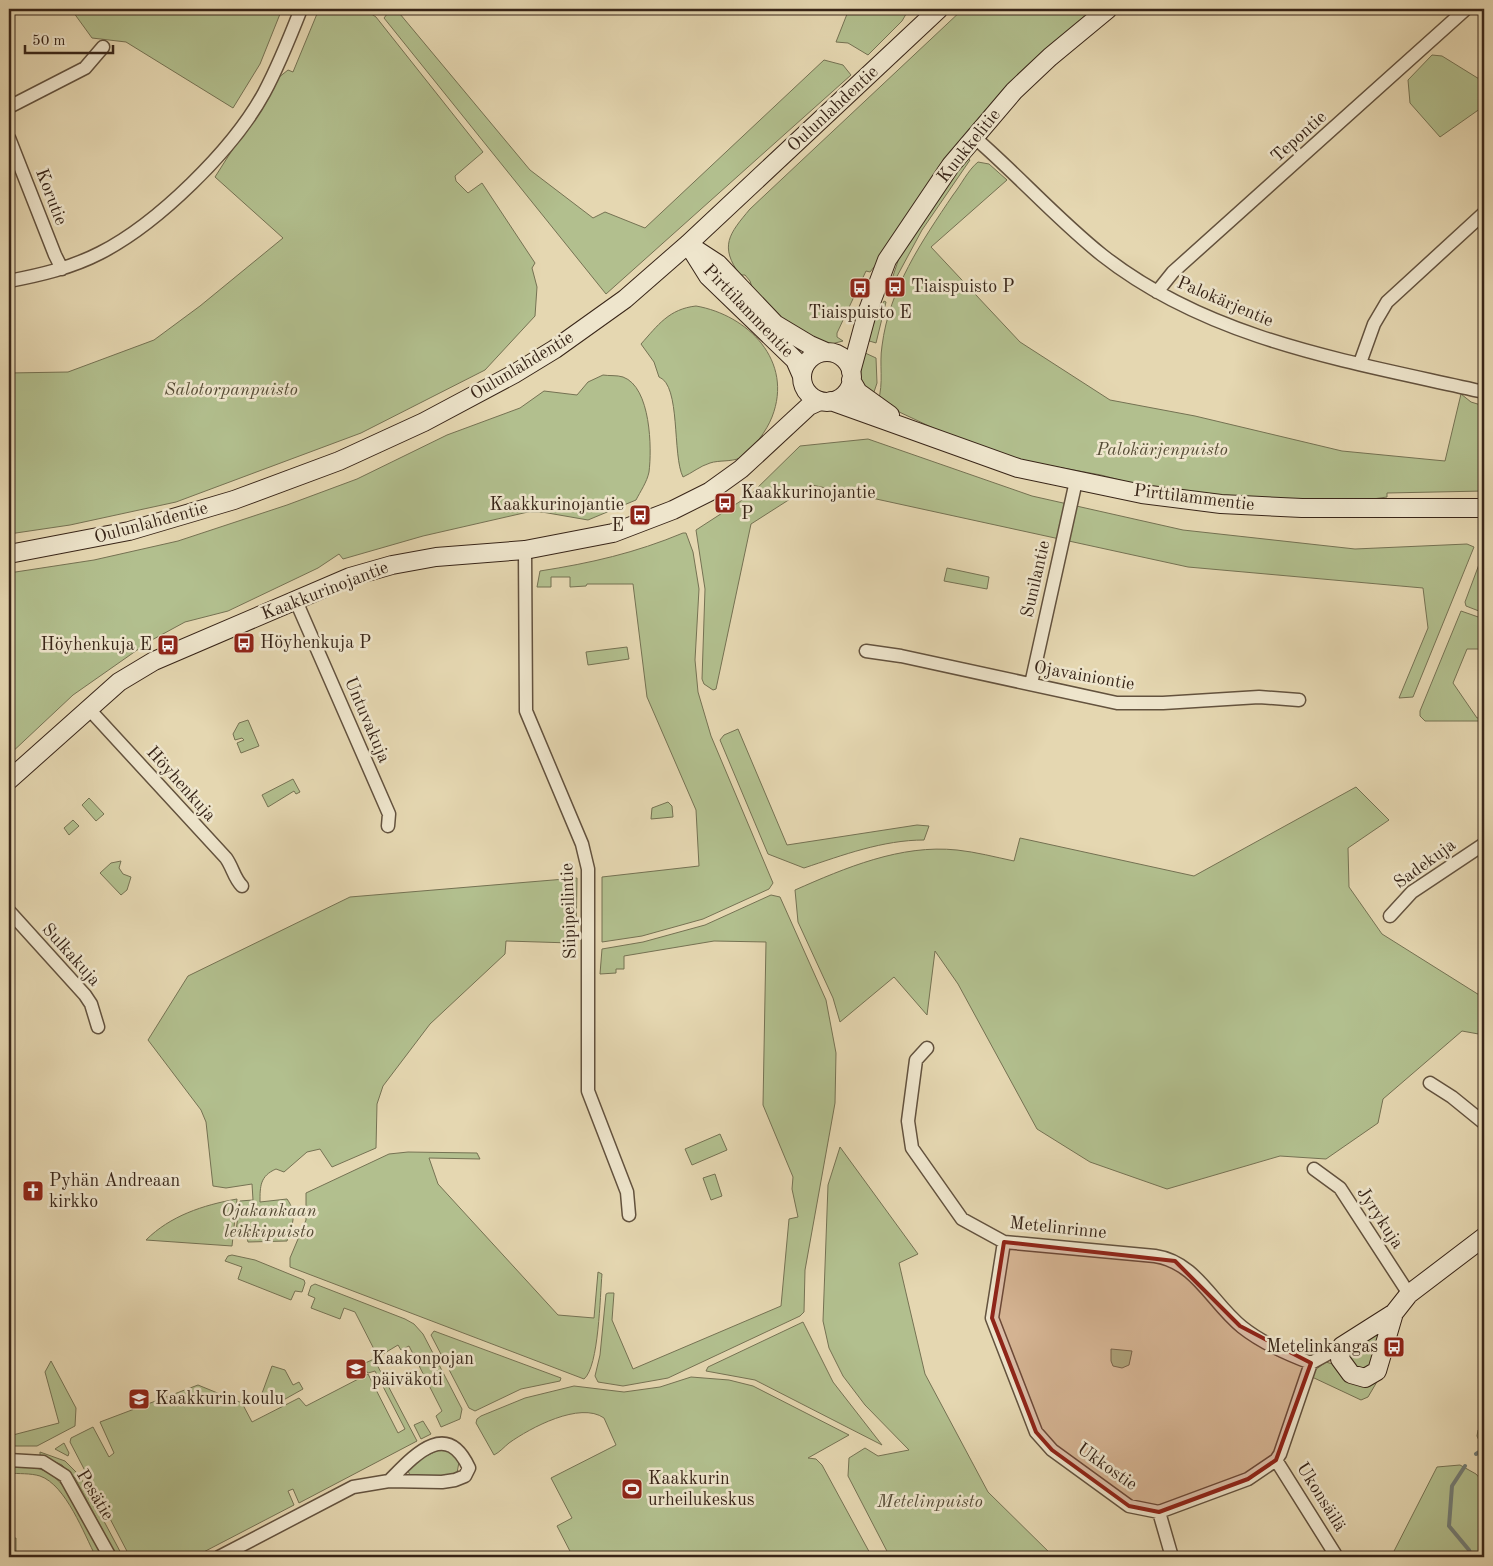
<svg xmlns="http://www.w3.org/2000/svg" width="1493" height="1566" font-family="'Old Standard TT',serif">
<rect width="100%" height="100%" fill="#e5d7b1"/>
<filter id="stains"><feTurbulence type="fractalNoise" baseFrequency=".004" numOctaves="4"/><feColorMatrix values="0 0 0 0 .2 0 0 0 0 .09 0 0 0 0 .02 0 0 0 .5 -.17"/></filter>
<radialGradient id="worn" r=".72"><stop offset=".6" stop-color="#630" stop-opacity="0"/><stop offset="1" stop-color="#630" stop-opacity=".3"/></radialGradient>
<!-- green -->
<path fill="#b2bf8e" stroke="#757253" d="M71,9h211l-22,55 -27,44 -107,-66 -34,-4z
M319,9h45l12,8 107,135 -28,24 1,5 12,12 14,-10 53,80 -3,5 5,19 -2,29 -50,54 -124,63 -185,69 -106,23 -61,9v-161l59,-1 86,-32 46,-34 83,-68 -68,-61 63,-99 10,-8 5,2z
M391,9h12l-3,5 130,156 63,48 12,-6 40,16 179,-168 19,5 8,10 -245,219 -222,-276z
M849,9h60l-7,12 -34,34 -20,-12 -12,-1z
M963,9h134l-51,43 -176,220 -4,-1 -29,62v4l6,4 -16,4 -39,-19 -35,-36 -3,-9 -5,-6h-5c-21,-29 -11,-41 10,-66z
M1432,55l10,1 42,26v24l-44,31 -30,-34 -2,-23z
M966,157l4,3 -48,70 -27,50 -3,-1 9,-27z
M978,162l11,2 18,16 -76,67 89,95 90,58 85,16 147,35 103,10 16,-67 10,8 13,4v85l-97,2v4l-43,6 -76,-2 -111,-11 -56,-15 -82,-15 -54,-17 -87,-41c6,-20 1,-37 4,-56 7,-57 40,-105 71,-151 8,-10 15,-25 25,-33z
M884,301l2,1 -10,41 -10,-3z
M696,306c52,9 98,55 76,111 -5,13 -19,33 -32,41 -9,4 -21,2 -30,5 -10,3 -18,10 -27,14 -11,-22 -2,-92 -24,-100l-5,-15 -13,-18c17,-19 28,-35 55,-38z
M863,352l13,6 1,25 -5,15 -12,-18z
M603,375c6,1 14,0 20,2 28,10 29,72 26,95 -2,10 -9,20 -13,28l-48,20 -46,-8h-14l-105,24 -80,23 -4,-5 -21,14 -90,43 -43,11 -35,19 -77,54 -64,60v-182l85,-13 84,-19 109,-36 70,-26 90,-44 73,-27 24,-17 33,4 11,-13z
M868,439l164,57 151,34 172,19 112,-5 7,3 -61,150 -14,1 29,-70 -5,-40 -235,-21 -376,-82 -61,39 -35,165 -3,1 -9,-6 -2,-5 3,-90 -9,-59 54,-35 50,-49z
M683,533h3l7,19 6,37 -4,71 3,32 13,44 62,147 -4,6 -66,30 -61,17 -40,6v-65l97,-11 -3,-56 -49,-113 -14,-113h-46l-1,2 -16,1v-10h-19v10h-14l3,-16c51,-8 95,-18 143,-38z
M1484,551v62l-18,-7 -1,-4z
M947,568l42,9 -2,12 -43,-8z
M1461,611l23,8v30h-17l-14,34 24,35 7,-1v4h-59l-5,-5v-5z
M627,647l2,12 -41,6 -2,-13z
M248,720l11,26 -18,7 -4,-10 7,-3 -2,-2 -7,2 -2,-6 6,-11z
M738,729l49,116 130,-20 12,1 -5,14c-41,0 -81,15 -120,28l-36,-14 -48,-114 4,-5z
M293,779l7,13 -4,2 -2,-3 -26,16 -6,-12z
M1356,787l33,33 -41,28 1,39 33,47 102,64v37l-22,-4 -79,68 -5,24 -52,36 -46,-3 -113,33 -77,-27 -53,-33 -79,-145 -23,-33 -8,64 -33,-38 -54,45 -7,-24 -35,-76 -3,-32c50,-22 106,-46 162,-40 19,2 38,7 57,11l6,-23 174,38z
M89,798l15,16 -8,7 -14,-16z
M668,802l4,4 1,11 -22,2 1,-11z
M73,820l6,6 -10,9 -5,-7z
M121,861l-2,7 4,6 8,3 -4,13 -6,5 -21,-22 11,-10z
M577,878l-1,63 -5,2 -65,-2 -1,13 -75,70 -47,62 -6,18 -1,44 -44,19 -12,-18 -13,3 -23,20 -8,-3c-16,7 -16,17 -16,33l27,-3c11,15 5,26 0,42l-39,1 -2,-9 -10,-2 4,-30 13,-1 -1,-16 -26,4 -13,-2 -7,-64 -5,-12 -53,-70 40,-64 162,-79z
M771,895l9,2 46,103 10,53 -1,50 -30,167 -1,42 -4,4 -132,62 -45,8 -25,-4 -3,-6 5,-21 6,-61 2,-1h6l-2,27 21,49 148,-63 8,-87 9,-2 -6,-28 1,-12 -30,-72 3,-163 -52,-1 -90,15v13h-8v4l-16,1 2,-25 41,-7 62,-17z
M720,1134l7,16 -35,15 -7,-16z
M840,1147l78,107 -19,9 26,111 63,118 66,65h-164l-42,-81 1,-18 16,-10 13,8 31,-6 -44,-45 -22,-29 -14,-28 -6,-27 5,-136z
M408,1152l69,1 3,6 -51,-1 9,26 120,131 36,3 4,-46 4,2c-2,21 -3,93 -18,105l-294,-112v-9l16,-38v-27l83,-39z
M715,1174l7,22 -11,4 -8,-22z
M237,1199l-5,47 -86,-6c24,-24 57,-35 91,-41z
M232,1255l23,5 49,20 1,3 -3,9 -7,-1 -4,9 -53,-21 4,-12 -17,-6 3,-5z
M315,1284l90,35 9,5 9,10 39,75 -2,10 -19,8 -5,-11 6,-5 -33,-65 -8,4 -3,-5 -20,12 -23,-45 -11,-4 -4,11 -29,-11 4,-10 -7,-3 3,-9z
M803,1322l30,60 49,63 -127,-65 -49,-9 2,-4z
M1382,1329l-12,38 -6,3h-7l-7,-11 -1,-7z
M434,1331l127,47 -1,3 -39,8 -46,22 -6,-3 -38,-73z
M1111,1349l21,2 -3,14 -7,3 -9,-2 -2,-5z
M374,1359l43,82 -118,62 -6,-14 -5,2 6,14 -100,52h-64l-60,-115 1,-4 22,-11 16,30 5,-4 -14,-31 98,-37 44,18 10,19 47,-24 7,8 62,-32 30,59 7,-4 -30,-58 -7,2 -5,-6v-3z
M51,1361l25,47 -1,18 -38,20h-28v-10l50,-13 -14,-51z
M1326,1362l52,16v2l-10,17 -7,3 -49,-23 3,-7z
M272,1366l13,4 8,15 6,-3 4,7 -25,14 -17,-7z
M691,1377l38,3 24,6 96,49 -41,23 8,1 6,6 50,92h-299l-16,-31 15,-8 -21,-40 65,-33 -12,-27c-24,-17 -74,10 -95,25 -5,4 -9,9 -15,12l-18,-32 1,-4 4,-3 44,-18 49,-12 50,6 36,-5z
M423,1421l8,13 -10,5 -7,-14z
M1484,1428v24l-7,-16 1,-6z
M64,1443l5,10 -1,3 -13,-7z
M439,1450l12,1 8,11 -2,11 -17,3 -30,-1 -2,-4 7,-10z
M40,1452l25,9 15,15 43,81h-6l-42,-79 -13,-13 -22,-10z
M1460,1465l16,9 8,9v74h-93l46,-90z
M9,1467c10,0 21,-1 31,2 31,10 48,61 62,88h-6c-12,-23 -30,-72 -56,-81 -10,-3 -21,-2 -31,-3z
M9,1538h7v19h-7z"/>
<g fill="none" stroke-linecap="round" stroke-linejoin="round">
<!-- stream -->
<path stroke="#727d77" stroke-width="4" d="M1476,1454l8,-5
M1465,1466l-13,20 -3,40 20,24 3,7"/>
<!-- street casing -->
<g stroke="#63523e" stroke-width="15">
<path id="street" d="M9,107l76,-39 18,-21
M974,137c44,38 83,82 128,118 109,86 251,107 382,137
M9,138l46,117 7,14
M9,281c31,-6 62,-13 91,-28 57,-29 133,-103 164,-160 15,-28 26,-56 37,-84
M1157,292l16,-20 293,-263
M1360,363l14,-39 13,-22 97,-89
M525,550l1,161 56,133 6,25v222l39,101 2,23
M296,601l93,213 -1,12
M866,651l35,5 216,47h46l96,-6 40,3
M1031,684l45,-203
M88,708l138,150c7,10 8,20 16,28
M9,911l76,84 6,9 7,23
M1390,916l22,-24 72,-48
M927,1048l-11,12 -8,61 4,27 50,71 42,23 151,14c41,6 57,47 87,71 20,16 45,27 69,36
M1430,1083l22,14 32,26
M1314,1169l26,19 69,106
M1004,1242l-12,76 44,114 16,18 77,56 30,6 89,-33 28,-19 4,-6 31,-91 31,-17
M9,1460l34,2 22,14 45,81
M1276,1460l59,94
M1159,1512l13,45
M219,1557l134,-70 36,-6 53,1 13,-2 10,-4 4,-8c-23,-50 -56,-11 -80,13"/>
</g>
<!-- secondary casing -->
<g stroke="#382518" stroke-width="20">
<path id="secondary" d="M688,244l20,32 87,84 7,16
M695,249l23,15 57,60 35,21 16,7
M802 377a25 25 0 1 1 50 0a25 25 0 1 1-50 0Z
M851,372l16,-59 20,-53 64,-95 63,-74 36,-34 58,-48
M851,380l7,12 32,23
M831,401l187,67 124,26 79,10 81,4h182
M9,554l120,-23 105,-31 105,-39 85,-39 90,-48 41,-25 70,-50 63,-55 251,-235
M9,780l110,-98 35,-21 196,-84 42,-12 44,-8 89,-7 88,-17 60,-23 36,-18 32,-23 68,-63 11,-5
M1394,1313l-17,58 -12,7 -14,-4 -11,-15 2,-13 52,-33 15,-19 75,-57"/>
</g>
<!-- street -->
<use href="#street" stroke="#eee5cc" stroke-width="12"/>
<!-- secondary -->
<use href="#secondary" stroke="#eee5cc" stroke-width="18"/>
</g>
<!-- marked area -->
<path fill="#8f2418" fill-opacity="0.2" stroke="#8f2418" stroke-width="4" stroke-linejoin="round" d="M1004,1242l171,19 65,65 71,37 -35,97 -28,19 -89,33 -30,-6 -77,-56 -16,-18 -44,-114z"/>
<!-- icons -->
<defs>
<g id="bus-square" transform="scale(1.125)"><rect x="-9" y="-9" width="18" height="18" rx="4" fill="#8f2418" stroke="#eee5cc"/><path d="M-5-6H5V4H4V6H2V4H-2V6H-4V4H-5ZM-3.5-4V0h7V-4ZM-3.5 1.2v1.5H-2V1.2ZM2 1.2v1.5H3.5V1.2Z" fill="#fff"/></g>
<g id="church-square" transform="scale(1.125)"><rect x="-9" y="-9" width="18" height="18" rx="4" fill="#8f2418" stroke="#eee5cc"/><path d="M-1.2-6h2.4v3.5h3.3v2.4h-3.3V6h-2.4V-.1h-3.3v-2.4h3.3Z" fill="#fff"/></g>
<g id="school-square" transform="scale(1.125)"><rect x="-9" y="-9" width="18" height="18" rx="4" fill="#8f2418" stroke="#eee5cc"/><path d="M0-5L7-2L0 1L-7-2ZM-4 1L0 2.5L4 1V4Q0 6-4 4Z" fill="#fff"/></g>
<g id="stadium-square" transform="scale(1.125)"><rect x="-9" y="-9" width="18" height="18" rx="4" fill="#8f2418" stroke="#eee5cc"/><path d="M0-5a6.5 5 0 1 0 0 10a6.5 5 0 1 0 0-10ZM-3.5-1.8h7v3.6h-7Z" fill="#fff"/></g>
</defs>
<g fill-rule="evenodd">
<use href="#bus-square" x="895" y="287"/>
<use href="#bus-square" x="860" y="288"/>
<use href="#bus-square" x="725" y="503"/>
<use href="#bus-square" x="640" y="515"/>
<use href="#bus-square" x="244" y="643"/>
<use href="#bus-square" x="168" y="645"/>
<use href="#church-square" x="33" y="1191"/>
<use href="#bus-square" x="1394" y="1347"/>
<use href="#school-square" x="356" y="1369"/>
<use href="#school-square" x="139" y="1399"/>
<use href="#stadium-square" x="632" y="1489"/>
</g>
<g text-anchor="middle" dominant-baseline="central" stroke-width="5" stroke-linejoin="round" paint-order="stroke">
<!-- street labels -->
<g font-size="18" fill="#382518" stroke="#eee5cc">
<text transform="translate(833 109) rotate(-43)">Oulunlahdentie</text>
<text transform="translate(1299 137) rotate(-42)">Tepontie</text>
<text transform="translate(969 146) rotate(-51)">Kuukkelitie</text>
<text transform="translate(51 197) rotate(69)">Korutie</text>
<text transform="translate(1225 302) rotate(23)">Palokärjentie</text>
<text transform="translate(748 311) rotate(46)">Pirttilammentie</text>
<text transform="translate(522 366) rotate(-31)">Oulunlahdentie</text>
<text transform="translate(1194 498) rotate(7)">Pirttilammentie</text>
<text transform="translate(151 523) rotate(-15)">Oulunlahdentie</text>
<text transform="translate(1036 579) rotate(-77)">Sunilantie</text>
<text transform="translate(325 591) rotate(-21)">Kaakkurinojantie</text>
<text transform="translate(1084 676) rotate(10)">Ojavainiontie</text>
<text transform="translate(367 720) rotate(67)">Untuvakuja</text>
<text transform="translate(181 784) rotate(48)">Höyhenkuja</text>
<text transform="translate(1425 864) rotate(-36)">Sadekuja</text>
<text transform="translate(569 911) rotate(-92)">Siipipeilintie</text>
<text transform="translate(71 955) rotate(48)">Sulkakuja</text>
<text transform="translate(1380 1218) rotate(57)">Jyrykuja</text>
<text transform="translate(1058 1228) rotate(6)">Metelinrinne</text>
<text transform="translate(1107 1467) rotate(35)">Ukkostie</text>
<text transform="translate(95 1495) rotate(59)">Pesätie</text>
<text transform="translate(1321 1497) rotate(58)">Ukonsäilä</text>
</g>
<!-- poi labels -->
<g font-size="18" fill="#382518" stroke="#eee5cc" text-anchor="start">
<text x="911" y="287">Tiaispuisto P</text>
<text x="860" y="313" text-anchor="middle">Tiaispuisto E</text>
<text x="741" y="493">Kaakkurinojantie<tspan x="741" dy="21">P</tspan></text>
<text x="624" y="505" text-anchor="end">Kaakkurinojantie<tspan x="624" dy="21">E</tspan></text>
<text x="260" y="643">Höyhenkuja P</text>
<text x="152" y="645" text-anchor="end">Höyhenkuja E</text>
<text x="49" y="1181">Pyhän Andreaan<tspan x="49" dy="21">kirkko</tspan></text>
<text x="1378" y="1347" text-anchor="end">Metelinkangas</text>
<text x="372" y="1359">Kaakonpojan<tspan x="372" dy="21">päiväkoti</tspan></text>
<text x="155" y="1399">Kaakkurin koulu</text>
<text x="648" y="1479">Kaakkurin<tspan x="648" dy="21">urheilukeskus</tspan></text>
</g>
<!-- park labels -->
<g font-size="18" font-style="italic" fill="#564c36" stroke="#eee5cc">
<text x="231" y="390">Salotorpanpuisto</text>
<text x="1162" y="450">Palokärjenpuisto</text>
<text x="269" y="1211">Ojakankaan<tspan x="269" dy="21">leikkipuisto</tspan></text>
<text x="930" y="1502">Metelinpuisto</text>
</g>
</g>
<!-- margin -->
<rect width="1493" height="1566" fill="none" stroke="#e5d7b1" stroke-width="30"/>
<rect x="10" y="10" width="1473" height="1546" fill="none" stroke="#382518" stroke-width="2.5"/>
<rect x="15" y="15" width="1463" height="1536" fill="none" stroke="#382518"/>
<!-- scale -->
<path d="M25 45v8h88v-8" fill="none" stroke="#382518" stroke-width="2.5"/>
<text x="32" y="45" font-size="15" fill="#382518" stroke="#eee5cc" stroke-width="4" paint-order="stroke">50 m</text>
<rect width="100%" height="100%" filter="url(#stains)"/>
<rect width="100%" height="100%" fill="url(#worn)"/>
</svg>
